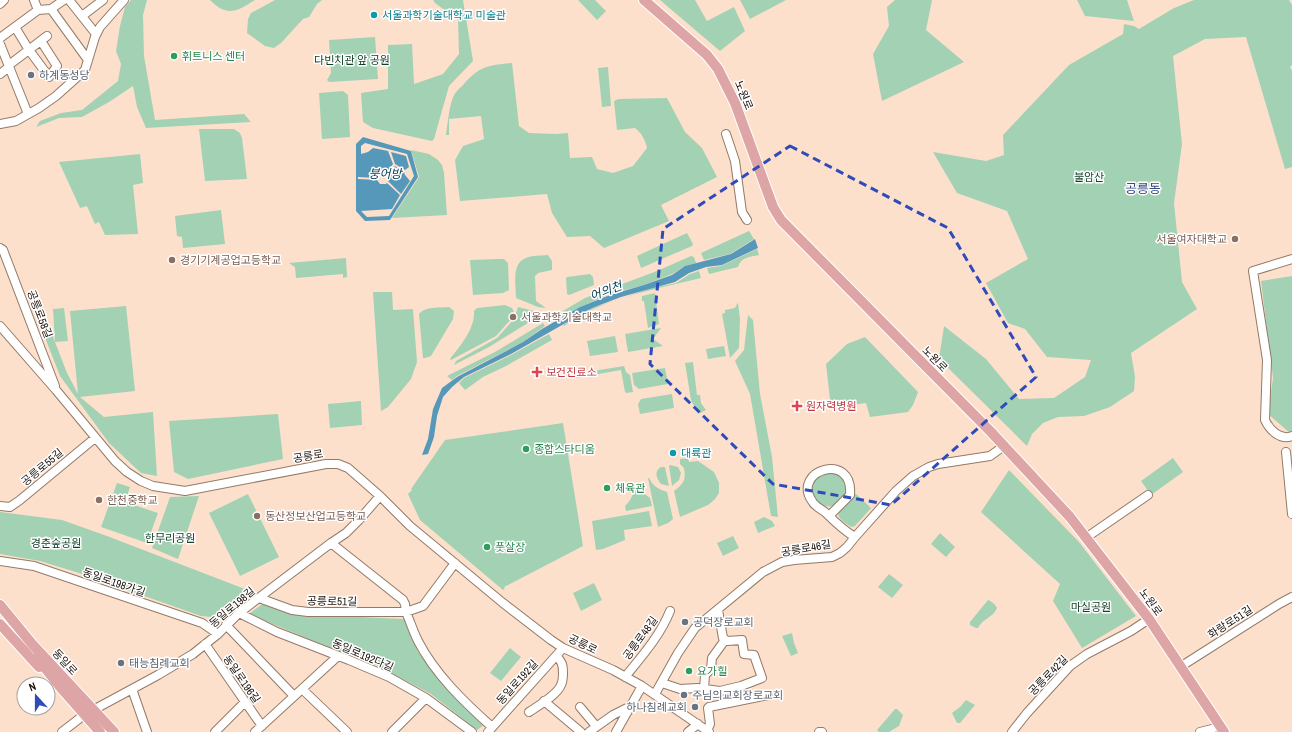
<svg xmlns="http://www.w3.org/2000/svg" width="1292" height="732" font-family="'Archivo Narrow','Noto Sans KR',sans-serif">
<rect width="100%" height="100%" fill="#fde0cc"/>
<!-- green -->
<path fill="#a2d1b4" d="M131,0h16l-4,15 1,41 11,64 89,-6 7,8 -105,6 -9,-21 -4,-21 -24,16 -27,15 -23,1 -23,9 4,-6 21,-8 21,-3 36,-29 3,-17 -5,-13 4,-25 5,-19z
M210,0h45c-19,12 -28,17 -45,0z
M275,0h47l-5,4 -8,13 -6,2 -22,24 -7,5 -9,-2 -18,-13 1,-14 3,-6z
M433,0h30l10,61 -24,25 -15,53 -2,2 -59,-13 -10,-6 -2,-29 27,-4v-44l24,-1 2,40 29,-10 16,-20 -1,-34 -23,-17z
M578,0h17l11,11 -9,9z
M660,0h35l12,21 27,-14 11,24 -25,20z
M740,0h46l-36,19z
M895,0h37l-6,30 38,32 -82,39 -9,-47 16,-28 -2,-19z
M1077,0h50l7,21 -49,-5z
M1194,0h95l3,5v60l-2,2 2,4v96l-7,2 -39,-132 -41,2 -32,17 9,88 -8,59 8,79 15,27 -66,44 4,24 -1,14 -24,16 -26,9 -26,1 -15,6 -11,11 -5,12 -88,-87 5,-33 42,33 33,40 35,-1 31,-21 6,-17 -44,-3 -22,-28 -17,-6 -22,-40 42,-24 -21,-48 -50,-18 -24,-41 53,9 18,-6 -1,-20 66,-70 54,-31 1,-10 10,2 5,3 35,-21z
M375,37l3,42 -49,3 -2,-2 4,-7 -2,-33z
M512,63l7,63 10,7 27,1 12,-1 2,25 22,-1 5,12 16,4 20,-7 14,-18c-2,-9 -5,-14 -12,-20l-18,2 -3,-29 5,-2 48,-1 18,34 17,16 15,29 -56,28 8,16 -65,27 -14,-12 -23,1 -15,-24 -5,-19 -87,7 -5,-41 8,-14 21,-7 -3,-23 -32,3v16h-3c2,-13 3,-29 8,-40 2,-4 6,-7 9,-10 16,-19 25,-20 49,-22z
M608,67l3,39 -9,1 -4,-39z
M343,91l5,4 2,42 -28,2 -3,-46z
M234,129l6,4 2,5 5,41 -42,2 -6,-52z
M411,150l18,4 9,6 4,5 2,8 3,42 -55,3 27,-41z
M140,154l3,29 -10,2 5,49 -33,1 -6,-13 -4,2 -8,-18 -7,2 -21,-46z
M221,210l4,34 -42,4 -1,-11 -5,-1 -2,-20z
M749,231l5,8 -24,15 -26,6 -3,-7z
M687,233l6,11 -1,2 -51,22 -4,-12z
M757,249l2,6c-9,2 -18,2 -21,12l-29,7 -2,-6 14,-2z
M548,255l4,6v9l-14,3 -3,3 1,25 10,7 -8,-1 -22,-9c0,-13 -5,-35 10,-40 6,-3 15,-2 22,-3z
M691,256l3,1 2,6 -11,3 -13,8 -28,11 -34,9 -30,13 -21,12 -3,-4 29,-17 72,-27z
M346,258l1,19 -4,1v-4l-47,4 -1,-11 -6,-4z
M498,259h6l4,4 1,27 -6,3 -30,2 -3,-35z
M699,271l2,7c-36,9 -74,16 -108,31 -10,5 -20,11 -29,17l-1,-1 29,-17 61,-20 23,-5 14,-9z
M590,274l3,3 1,8 -25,10 -2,-1 -1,-16 1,-1z
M1292,276v155l-2,2 -22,-19 5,-36 -12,-97z
M373,292h19l1,18 20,-1 4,53 -6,17 -23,28 -7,4z
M655,293l4,31 -11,4 -4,-27h-2v-5z
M39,300l16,42 -2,-33 11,-1 4,33 -13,1 12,31 11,21 -8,-83 56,-5 9,85 -55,6 24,20 49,-5 4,64 -16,-3 -32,-30 -49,-67 -28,-72z
M738,303l2,16 -1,29 -9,10 -8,-44 3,-1v-3l10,-2 2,-4z
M505,305l7,3 2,4 -2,6 -16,18 -45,24 -1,-1c11,-14 25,-30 24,-48l3,-3z
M449,307l5,4 -1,8 -22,37 -6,2h-2l-4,-44c6,-8 21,-6 30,-7z
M518,307l24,6 -1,2 -52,32 -35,18 2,-4 41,-23 17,-19z
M748,315l5,5 7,74 12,63 6,60 -7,-1 -21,-122 -15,-33 9,-11z
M543,323l2,3 -22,16 -66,34 -5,4 -5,-4 48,-24z
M661,328l-8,11 10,7 -35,6 -3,-18z
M549,334l3,6 -46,26 -23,11 -18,13 -6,-7 5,-5 49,-24z
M615,336l3,16 -28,4 -3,-15z
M865,337l53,55 -5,13 -5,7 -38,5 -4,-14 -35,5 -5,-44 21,-20z
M724,346l2,10 -18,3 -2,-10z
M693,362l4,33h3l1,8 5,7 -8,4 -7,-14 -6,-37z
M624,366l2,6 4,3 3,17 -7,1 -1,-1 -4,-22 -45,8 -1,-4z
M665,368l3,16 -29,5 -5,-4 -2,-12z
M672,394l2,14 -34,6 -2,-10 3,-5z
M361,401l1,24 -32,3 -2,-24z
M278,414l5,45 -95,20 -14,-7 -5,-51z
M563,423l20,123 -79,41 1,1 -2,2 -83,-70 -12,-26 4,-4 8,8 -9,-9 34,-49z
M688,458l1,4 9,-1 16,11 5,11v10l-4,6 -7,6 -28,12 -6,-26c10,-8 12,-11 10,-23l-4,-4v-5z
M1173,458l10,14 -32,23 -10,-14z
M670,465l8,2 3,6 -2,7 -7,6 -3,-20z
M661,467h4l4,19 -8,-2c-5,-6 -7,-13 0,-17z
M1009,470l70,72 57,74 -54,32 -29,-47 7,-17 -79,-72z
M829,471l16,5 1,18c-3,4 -7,9 -11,11 -11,6 -24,-8 -23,-18 0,-3 2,-6 3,-9z
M648,478h1c4,8 9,11 18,14l6,27 -5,4 -10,4z
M117,483l13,4 -5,15 33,11 -11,30 -46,-16z
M634,486l16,12 2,8 -26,5 -1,-5c6,-6 9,-12 9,-20z
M248,494l31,63 -39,19 -31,-63z
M854,494h2l15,14 -16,18 -4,1c-6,-4 -14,-8 -13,-16z
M199,496l-21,63 -26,-11 18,-51z
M649,511l3,15 -28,4 1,10 -22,9 -7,1 -4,-29z
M0,512l62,8 45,16 143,55c-9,9 -26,24 -39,26 -3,0 -7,-1 -10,-1l-122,-43 -39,-12 -40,-7z
M764,517l8,4 3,5 -17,7 -4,-11z
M940,533l15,14 -9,10 -15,-13z
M733,536l6,12 -16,8 -6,-13z
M889,574l14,11 -11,13 -14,-11z
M594,583l8,17 -21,11 -8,-18z
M988,600c3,1 8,5 9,8 -4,10 -14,10 -19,20h-2l-6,-3v-3z
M265,602l28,12 112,5 13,33 33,41 33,32 -7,5 -46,-36 -57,-30 -63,-24 -62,-26z
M792,633l2,10 4,10 -7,3 -9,-20z
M510,648l11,9 -20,24 -11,-8z
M966,700l9,5 -15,18h-3l-5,-10 8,-6z
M895,709h2l6,6 -4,11 -10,6h-10l-2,-2z"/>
<!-- water -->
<path fill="#5698ba" d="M363,137l48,14 7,26 -28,43 -25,1 -9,-10v-67z
M755,239l3,9 -36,17 -16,2 -17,6 -14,9 -54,15 -29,11 -81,46 -47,23 -12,10 -9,10 -6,19 -3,21 -6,17 -6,1 6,-16 5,-30 9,-21 15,-11 66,-35 19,-13 38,-22 30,-12 34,-10 28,-10 13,-9 46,-12z"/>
<!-- pier -->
<path fill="#fde0cc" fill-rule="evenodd" d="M365,143l42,11 7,22 -25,40 -22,1 -6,-6 31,-2 8,-14 -13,-12 -1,1h-6l-3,-4 -19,-1v-2l19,1v-3l5,-3 4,2 7,-10 -5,-13 -15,-3 -5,4 -7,2v-8zM391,152l15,4 3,11 -4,3 -10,-6zM395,166l9,6 1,3 5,6 -9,13 -13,-13 1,-2 -2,-4z"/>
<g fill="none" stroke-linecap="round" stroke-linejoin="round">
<!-- minor casing -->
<g stroke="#937a67" stroke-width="10">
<path id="minor" d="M34,0l4,10
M69,0l27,34
M0,4l4,-4
M51,9l37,51
M38,10l13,-1 13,-9
M82,16l21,-16
M15,27l14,23 20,27 8,-11 -16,-25
M0,38l38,-28
M0,44l28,70
M9,65l38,-29
M0,74l9,-7
M0,124l16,-3 23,-13 17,-12 29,-26 10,-33 5,-10 24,-27
M726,134l9,27 7,51 5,8
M0,248l3,2 52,136
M1292,259l-39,12 14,89 -2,60c4,9 15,21 27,16
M0,326l56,64 59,71 12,11 14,9 12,5 32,5 141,-27h12l10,4 32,28 30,30 93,77 48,37 12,8 50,22 29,16 67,46
M1286,452l6,62
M0,506l10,1 10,-7 75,-62
M829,516l21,-21c4,-44 -59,-25 -38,6 3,6 10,8 14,12 9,9 18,18 29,24
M1087,537l61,-42
M331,543l72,57 2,4 1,8 17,-6 32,-43
M0,561l34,5 168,57 16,11
M259,598l33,12 16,2h98c4,9 7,19 12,29 17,33 46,61 74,86
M239,613l38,19 72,28 40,17 37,21 46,34
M226,625l68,71
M205,644l57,82
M1180,667l99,-63 13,-7
M625,677c17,-21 35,-41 45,-66
M665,684l15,5 17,-1 23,3 21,-5 21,-8 -8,-23 -10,-1 -2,-14 -15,1 -4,-3 -5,-28
M132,689l15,43
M302,689l45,43
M704,689l1,-14 6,-6 1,-11 13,-18
M655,694l23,-41 17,-25 68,-56 19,-10 12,-2 38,-3 8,-4 7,-6 8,-10 41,-46 17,-15 16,-9 9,-3 52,-8 14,-10
M544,701l37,31
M580,707l16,19
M529,712c9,-6 28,-17 32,-27 2,-4 2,-8 2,-12 0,-8 -1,-12 -7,-17
M707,731l3,-7 -2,-16 1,-1 59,-12
M62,732l22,-17 74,-40 35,-21 25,-20 21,-21 92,-70 15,-10 13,-13 21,-24
M215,732l30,-30
M255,732l83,-76
M392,732l34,-34
M488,732l75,-84
M589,732l24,-17 16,-8
M616,732l26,-46
M688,732l10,-8
M819,732h3
M1012,732l15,-19 43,-47 17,-12 44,-23 18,-12
M1200,732l12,-3 7,-4"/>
</g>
<!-- major casing -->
<g stroke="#fff" stroke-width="12">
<path id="major" d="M644,0l63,55 11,14 17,34 38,104 8,13 210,212 79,85 79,102 75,113
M0,605l32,39 82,88
M0,624l39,43
M37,658l24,30 39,44"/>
</g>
<!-- minor -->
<use href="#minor" stroke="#fff" stroke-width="8"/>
<!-- major -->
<use href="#major" stroke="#dea5a6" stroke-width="10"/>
</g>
<!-- marked area -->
<path fill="none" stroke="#2e4bbb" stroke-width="3" stroke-dasharray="8 5" stroke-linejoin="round" d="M790,146l158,82 88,149 -145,128 -118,-21 -123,-120 13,-135z"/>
<!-- markers -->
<g fill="#0f9aa8" stroke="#fff" stroke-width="1.5">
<circle cx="374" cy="15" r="4"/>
<circle cx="673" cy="453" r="4"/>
</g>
<g fill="#2e9e5b" stroke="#fff" stroke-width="1.5">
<circle cx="174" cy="56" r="4"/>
<circle cx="526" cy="449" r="4"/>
<circle cx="607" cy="488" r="4"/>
<circle cx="487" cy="547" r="4"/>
<circle cx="689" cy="671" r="4"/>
</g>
<g fill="#6b7280" stroke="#fff" stroke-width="1.5">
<circle cx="31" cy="75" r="4"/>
<circle cx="685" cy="622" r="4"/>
<circle cx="121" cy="663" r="4"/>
<circle cx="684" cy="695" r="4"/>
<circle cx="695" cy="707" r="4"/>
</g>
<g fill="#8d6e63" stroke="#fff" stroke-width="1.5">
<circle cx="1235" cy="239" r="4"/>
<circle cx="172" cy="260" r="4"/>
<circle cx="513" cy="317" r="4"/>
<circle cx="99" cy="500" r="4"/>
<circle cx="257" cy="516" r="4"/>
</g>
<g fill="#e0444e" stroke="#fff" stroke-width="1.5">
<path d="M535 366h4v4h4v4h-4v4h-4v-4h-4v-4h4z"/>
<path d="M795 400h4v4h4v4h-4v4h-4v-4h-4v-4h4z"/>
</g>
<g text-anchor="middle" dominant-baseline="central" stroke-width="3" stroke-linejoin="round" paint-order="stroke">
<!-- culture labels -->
<g font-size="11" fill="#0d838f" stroke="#fff" text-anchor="start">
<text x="382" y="15">서울과학기술대학교 미술관</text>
<text x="681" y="453">대륙관</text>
</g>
<!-- leisure labels -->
<g font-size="11" fill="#27864d" stroke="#fff" text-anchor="start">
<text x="182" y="56">휘트니스 센터</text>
<text x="534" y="449">종합스타디움</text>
<text x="615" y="488">체육관</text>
<text x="495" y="547">풋살장</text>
<text x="697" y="671">요가힐</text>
</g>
<!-- park labels -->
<g font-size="11" fill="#104229" stroke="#fff">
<text x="352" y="60">다빈치관 앞 공원</text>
<text x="1089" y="177">불암산</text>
<text x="170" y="538">한무리공원</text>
<text x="56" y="543">경춘숲공원</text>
<text x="1091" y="607">마실공원</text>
</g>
<!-- worship labels -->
<g font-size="11" fill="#5b616d" stroke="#fff" text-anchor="start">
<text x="39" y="75">하계동성당</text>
<text x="693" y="622">공덕장로교회</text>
<text x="129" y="663">태능침례교회</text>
<text x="692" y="695">주님의교회장로교회</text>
<text x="687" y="707" text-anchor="end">하나침례교회</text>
</g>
<!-- street labels -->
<g font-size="11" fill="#1a1009" stroke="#fff">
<text transform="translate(744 95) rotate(67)">노원로</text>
<text transform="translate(40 314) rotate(69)">공릉로58길</text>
<text transform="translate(935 359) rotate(45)">노원로</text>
<text transform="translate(308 456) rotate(-10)">공릉로</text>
<text transform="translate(42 467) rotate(-40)">공릉로55길</text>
<text transform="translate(806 548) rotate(-10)">공릉로46길</text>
<text transform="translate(114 582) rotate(19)">동일로198가길</text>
<text transform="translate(332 601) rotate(1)">공릉로51길</text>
<text transform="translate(1151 602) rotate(54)">노원로</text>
<text transform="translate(232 607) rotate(-40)">동일로198길</text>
<text transform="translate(1230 622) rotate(-33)">화랑로51길</text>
<text transform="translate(640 638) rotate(-54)">공릉로48길</text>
<text transform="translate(583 644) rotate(26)">공릉로</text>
<text transform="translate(363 655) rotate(23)">동일로192다길</text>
<text transform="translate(65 662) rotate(47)">동일로</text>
<text transform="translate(1048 675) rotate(-46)">공릉로42길</text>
<text transform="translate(242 679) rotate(55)">동일로196길</text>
<text transform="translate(517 682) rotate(-48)">동일로192길</text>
</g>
<!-- education labels -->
<g font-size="11" fill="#785e54" stroke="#fff" text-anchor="start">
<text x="1227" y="239" text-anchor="end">서울여자대학교</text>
<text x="180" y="260">경기기계공업고등학교</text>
<text x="521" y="317">서울과학기술대학교</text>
<text x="107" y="500">한천중학교</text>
<text x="265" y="516">동산정보산업고등학교</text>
</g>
<!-- health labels -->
<g font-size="11" fill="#be3a42" stroke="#fff" text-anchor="start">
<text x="546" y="372">보건진료소</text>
<text x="806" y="406">원자력병원</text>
</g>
<!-- water labels -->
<g font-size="12" font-style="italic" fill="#003951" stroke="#fff">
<text x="385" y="174">붕어방</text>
<text transform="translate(606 291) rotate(-20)">어의천</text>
</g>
<!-- quarter labels -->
<g font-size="13" fill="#374b85" stroke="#fff">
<text x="1143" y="188">공릉동</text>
</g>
</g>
<!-- north arrow -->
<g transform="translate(36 696) rotate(339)"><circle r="19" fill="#ffffff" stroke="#a39f9d"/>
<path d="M0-3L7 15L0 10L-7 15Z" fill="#2e4bbb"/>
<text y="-6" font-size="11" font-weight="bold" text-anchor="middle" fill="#1a1009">N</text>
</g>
</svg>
